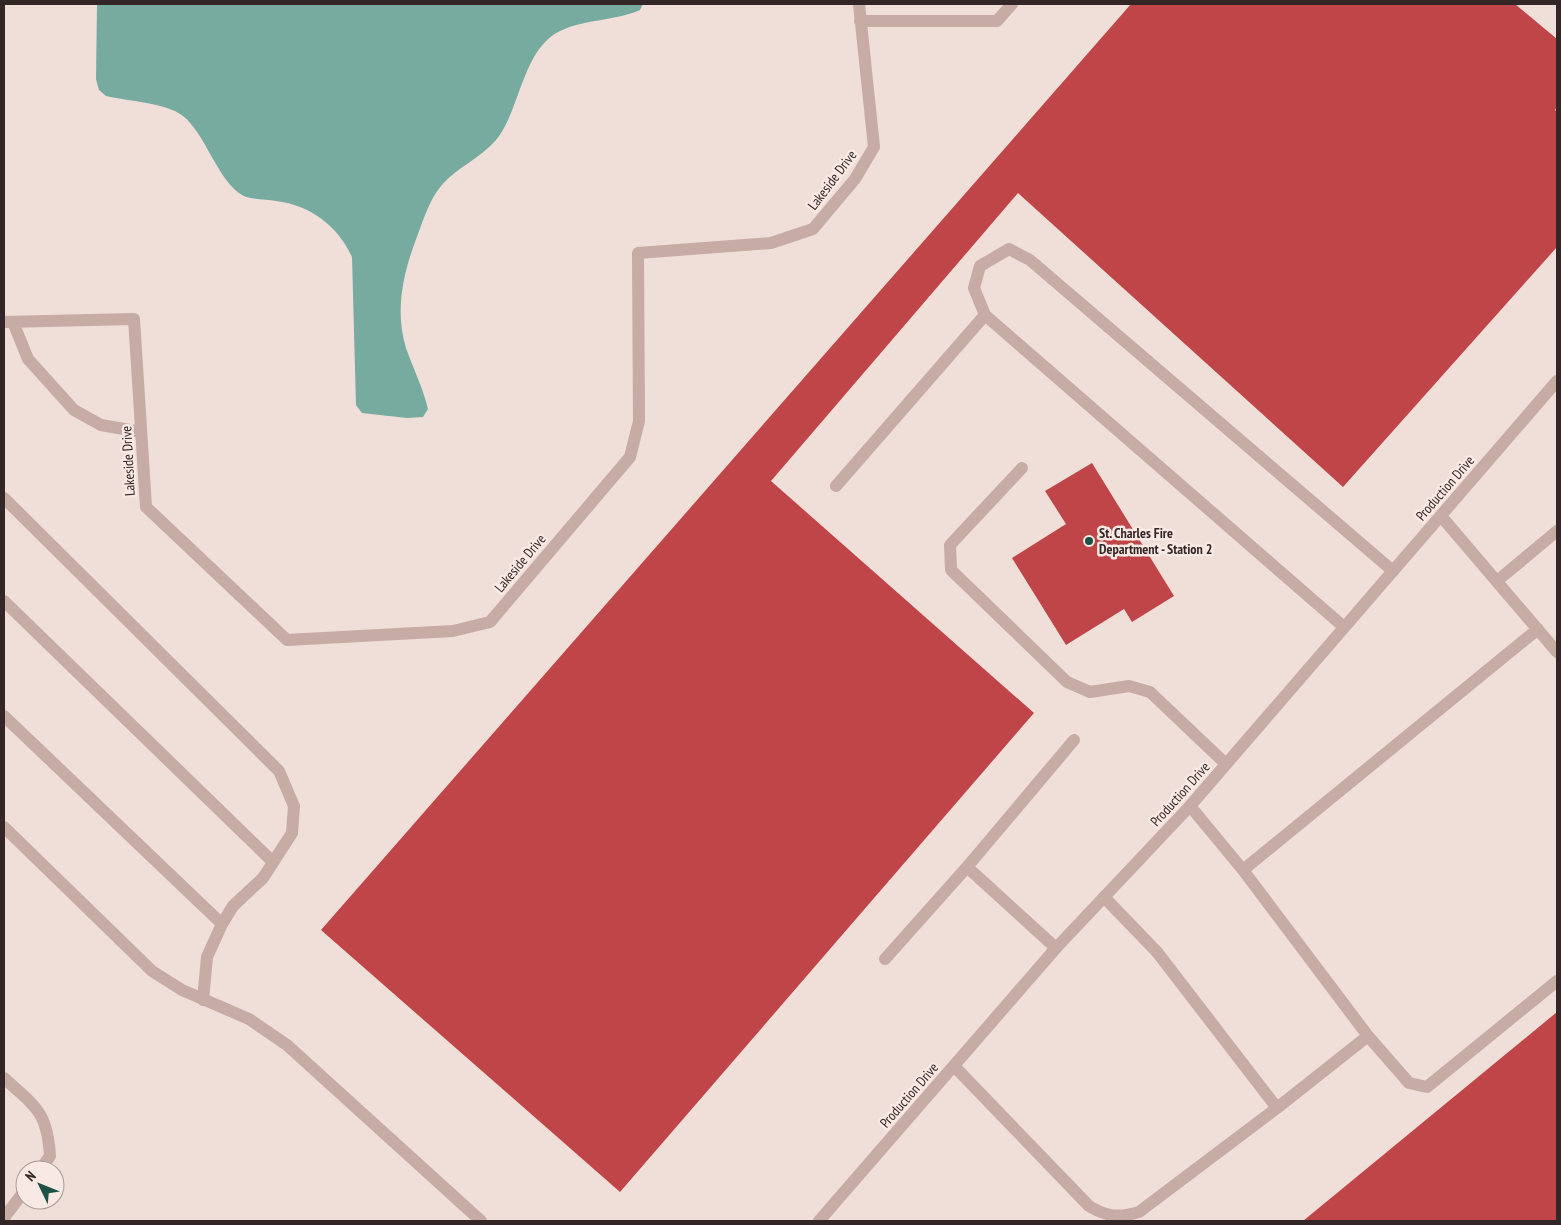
<svg xmlns="http://www.w3.org/2000/svg" width="1561" height="1225" font-family="'PT Sans Narrow',sans-serif">
<rect width="100%" height="100%" fill="#f0ded8"/>
<!-- water -->
<path fill="#78aba0" d="M97,4h546l-3,6c-25,11 -55,9 -80,21 -38,18 -40,81 -64,109 -15,18 -39,27 -55,46 -11,13 -17,32 -23,48 -14,36 -24,75 -12,114 7,20 17,40 22,61l-5,8 -16,1 -45,-5 -6,-8 -4,-148c-14,-31 -42,-52 -76,-56 -10,-2 -25,-1 -34,-6 -24,-14 -37,-62 -59,-79 -16,-13 -56,-15 -77,-20l-7,-6 -3,-11z"/>
<!-- building -->
<path fill="#c04548" d="M1131,4h384l42,35v68l-2,3 2,2v135l-214,240 -325,-294 -247,288 263,232 -414,479 -299,-262z
M1092,463l82,133 -42,26 -8,-13 -58,36 -54,-87 54,-34 -21,-33z
M1557,1012v209h-254z"/>
<g fill="none" stroke-linecap="round" stroke-linejoin="round">
<!-- service -->
<path stroke="#c7aba5" stroke-width="12" d="M985,315l-11,-27 6,-22 29,-17 21,11 363,311
M1022,468l-72,77 1,25 116,112 23,10 39,-6 21,6 76,72
M836,486l149,-171 359,312
M4,498l275,273 15,35 -2,27 -29,45 -30,28 -11,18 -15,33 -4,43
M1441,516l116,136
M1497,581l60,-50
M4,601l269,261
M4,716l218,208
M1190,806l53,64 125,166 41,47 18,4 130,-106
M4,827l148,144 30,19 67,29 38,26 194,176
M1243,870l295,-241
M1104,897l53,55 120,156 91,-72
M1056,948l-89,-81 107,-127
M885,959l82,-92
M954,1066l135,140c18,11 30,12 50,6l138,-104
M4,1078c31,29 43,32 46,78l-10,14
M4,1218l21,-28"/>
<!-- minor -->
<path stroke="#c7aba5" stroke-width="12" d="M860,21h137l15,-17
M4,322l130,-3 12,188 141,133 166,-9 37,-9 140,-165 9,-36 -1,-168 133,-10 42,-14 42,-50 19,-32 -15,-143
M13,322l15,37 46,51 27,15 40,7
M819,1221l237,-273 134,-142 367,-425"/>
</g>
<!-- markers -->
<circle fill="#1e5247" stroke="#f8e9e4" stroke-width="2" cx="1089" cy="541" r="5"/>
<g text-anchor="middle" dominant-baseline="central" stroke-width="5" stroke-linejoin="round" paint-order="stroke">
<!-- street labels -->
<g font-size="14" fill="#332626" stroke="#f8e9e4">
<text transform="translate(832 180) rotate(-53)">Lakeside Drive</text>
<text transform="translate(128 461) rotate(-93)">Lakeside Drive</text>
<text transform="translate(1445 488) rotate(-49)">Production Drive</text>
<text transform="translate(520 563) rotate(-50)">Lakeside Drive</text>
<text transform="translate(1180 794) rotate(-48)">Production Drive</text>
<text transform="translate(909 1095) rotate(-49)">Production Drive</text>
</g>
<!-- poi labels -->
<g font-size="14" font-weight="bold" fill="#332626" stroke="#f8e9e4" text-anchor="start">
<text x="1099" y="533">St. Charles Fire<tspan x="1099" dy="16">Department - Station 2</tspan></text>
</g>
</g>
<!-- border -->
<rect width="1561" height="1225" fill="none" stroke="#332626" stroke-width="10"/>
<!-- north arrow -->
<g transform="translate(40 1185) rotate(313)"><circle r="24" fill="#f8e9e4" stroke="#a99b98"/>
<path d="M0-4L9 19L0 12L-9 19Z" fill="#1e5247"/>
<text y="-8" font-size="14" font-weight="bold" text-anchor="middle" fill="#332626">N</text>
</g>
</svg>
